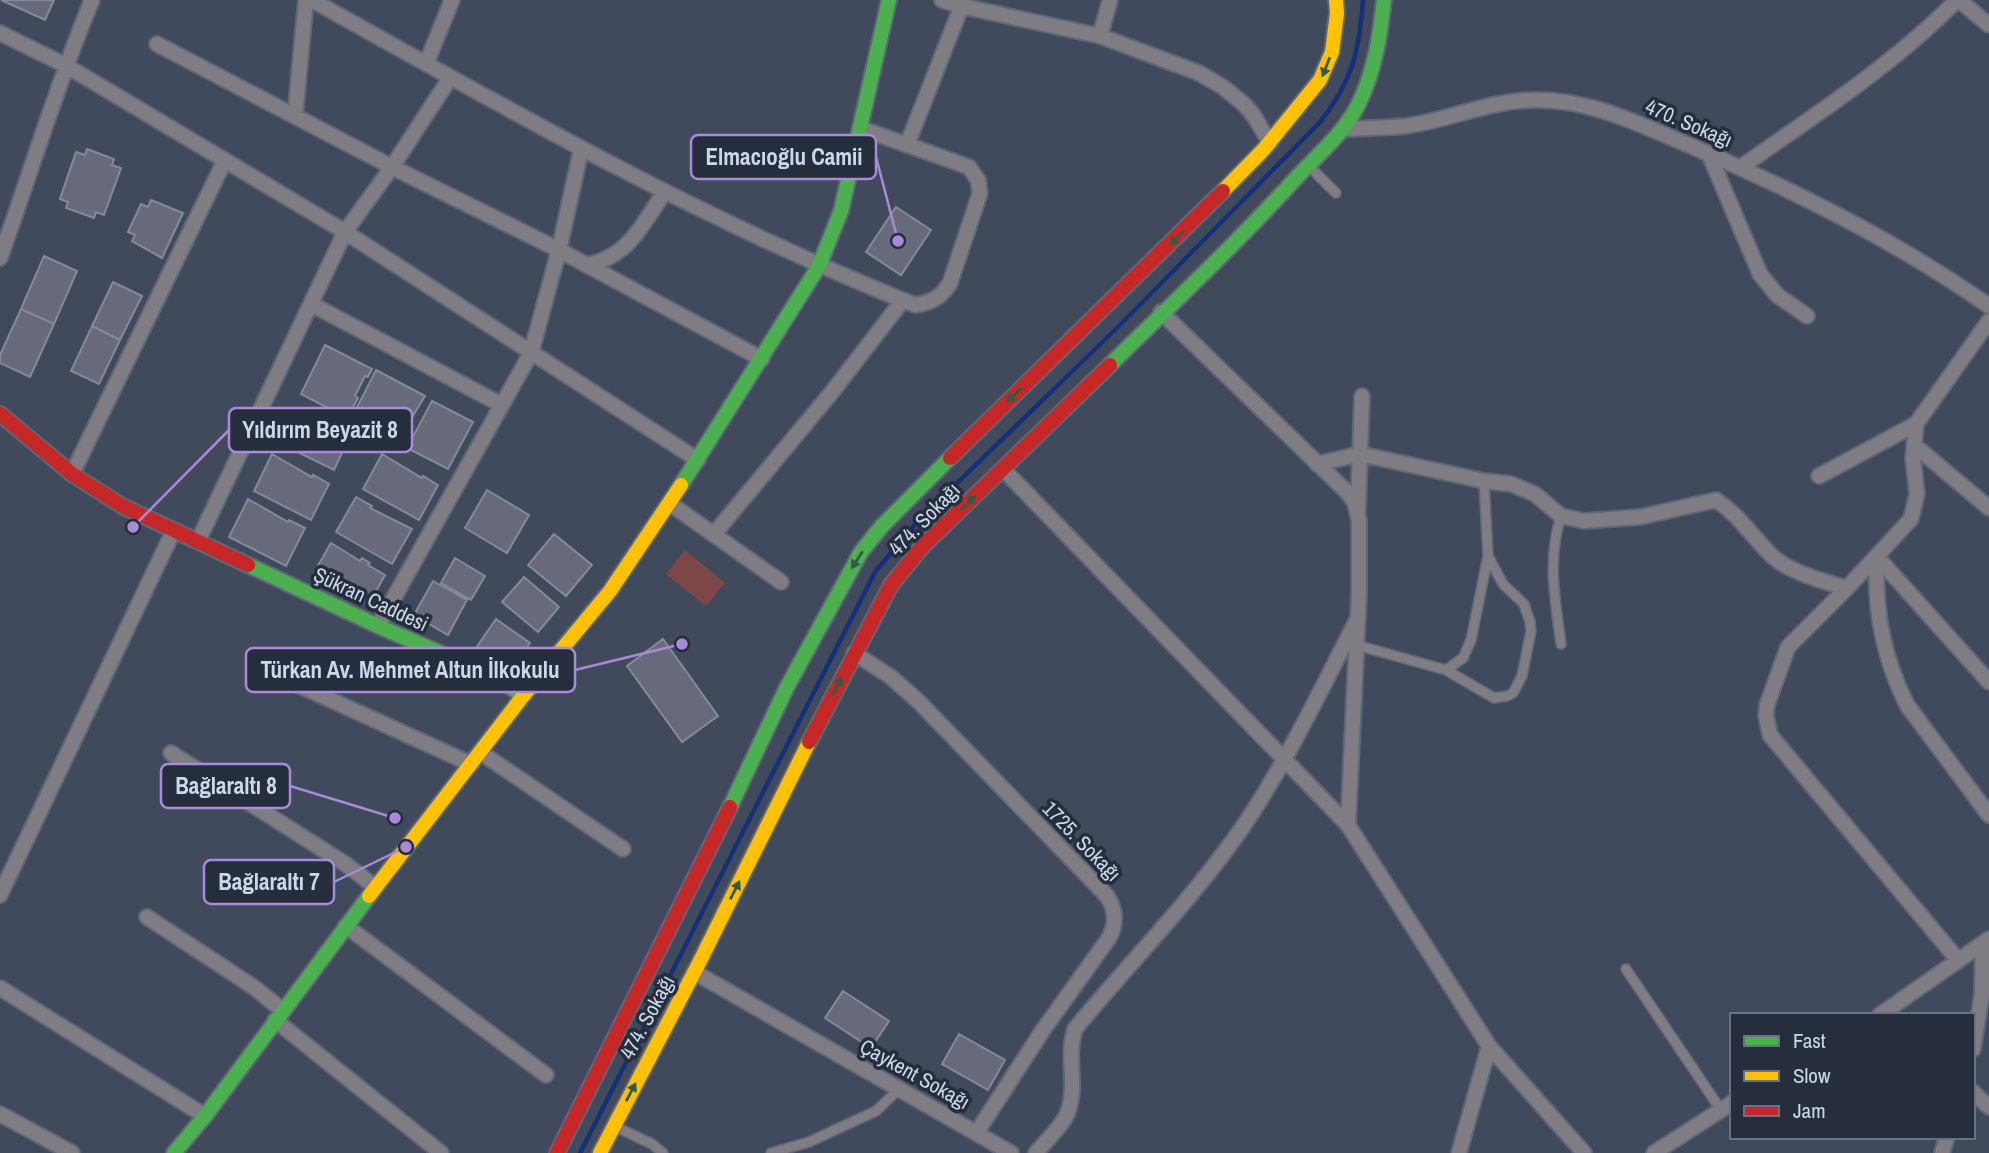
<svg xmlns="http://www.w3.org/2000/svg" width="1989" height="1153" font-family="'Archivo Narrow',sans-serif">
<rect width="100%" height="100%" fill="#414a5d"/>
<!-- green -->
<path fill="#7d4747" d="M685,550l40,33 -19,23 -40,-32z"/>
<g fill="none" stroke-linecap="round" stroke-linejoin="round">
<!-- stream -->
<path stroke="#153076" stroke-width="4.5" d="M580,1153l295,-581 42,-50 203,-197 200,-203c33,-42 39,-70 43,-122"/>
</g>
<!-- building -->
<path fill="#666a7a" stroke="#85899a" stroke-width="2" d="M1,0h53l-9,20z
M87,149l27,10 -2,6 9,3 -17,47 -8,-3 -2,6 -28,-10 2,-6 -8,-3 16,-47 9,3z
M151,200l32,13 -21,45 -30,-17 3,-6 -7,-3 13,-28 7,3z
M896,207l35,23 -30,45 -35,-23z
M44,256l33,15 -23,53 -33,-15z
M113,282l29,14 -22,44 -28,-14z
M21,309l33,15 -24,53 -30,-14v-8z
M92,326l28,14 -21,44 -28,-13z
M325,345l47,24 -4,8 -3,-1 -10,20 3,2 -11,20 -46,-24z
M376,370l49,26 -17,28h2l-10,20 -49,-25z
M432,401l41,21 -25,47 -41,-21z
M293,409l16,7 -1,2 42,18 -16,34 -57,-28z
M272,454l40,23 1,-2 16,9 -18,36 -57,-29z
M382,454l40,24 1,-2 15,9 -19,35 -56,-31z
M487,490l42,25 -22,38 -42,-25z
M356,497l16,9 -2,2 42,21 -20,35 -56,-32z
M248,499l40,23 1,-2 16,8 -19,38 -57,-29z
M554,534l38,31 -26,31 -38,-31z
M331,543l29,18 2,-3 8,5 -2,2 17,10 -16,29 -57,-28z
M455,558l30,18 -14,24 -30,-17z
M524,577l35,30 -21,25 -36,-30z
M433,581l34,19 -19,35 -34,-20z
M496,619l34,24 -16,23 -38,-18z
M663,639l55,77 -36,26 -55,-76z
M843,991l46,30 -18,27 -46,-30z
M959,1034l46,26 -17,30 -46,-26z"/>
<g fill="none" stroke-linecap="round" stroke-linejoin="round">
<!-- lane casing -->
<g stroke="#5f6777" stroke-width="12">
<path id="lane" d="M1309,166l27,27
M1561,644c-6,-45 -14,-84 0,-128
M1356,645l90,25 48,28 13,-2 6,-3 9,-17 9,-45 -1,-9 -6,-18 -21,-20 -15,-28
M1446,670l17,-12 8,-18 17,-84 -4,-75
M1626,969l95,141
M614,1126l38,18 11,9
M771,1153l38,-11 67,-31 23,-22"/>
</g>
<!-- street casing -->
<g stroke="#5f6777" stroke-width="18">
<path id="street" d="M312,0c198,111 392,221 603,305 16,-2 27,-8 35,-22l30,-90 -2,-13 -9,-13 -109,-39
M942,0l19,6 139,30 99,37 24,14 22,18 9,11 16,27
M1959,0l30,25
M0,33l65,32 280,167 353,228
M1100,36l10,-36
M157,44l235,123 167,83 203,109
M426,64l26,-64
M295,116l11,-116
M1342,129c21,-1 43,-1 64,-3 43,-6 85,-26 129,-26 55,-1 106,25 156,46 104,45 205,95 298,160
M907,145l57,-145
M1709,154l51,120 17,21 30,21
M1741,167c74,-52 152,-102 216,-167
M0,258c31,-86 57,-174 92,-258
M588,265c42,-10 53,-39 76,-72
M311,304l191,101
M1161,312l187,181 7,10 4,18v73l-11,231
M1914,445l75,63
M1317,464l43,-10 124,27 27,3 24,10 26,22 23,5 56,-4 76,-17c23,15 36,36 55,55 16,16 53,27 76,33
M1003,469l345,356 141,221 95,107
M72,474l153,-314
M1819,476l97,-52
M669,503l112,79
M1358,510l4,-114
M714,534l118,-142 71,-92
M198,541l147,-309 47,-65 58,-89
M1877,557c-3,53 6,100 30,148l82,110
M1877,557l112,125
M378,626l153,-273 28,-103 22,-100
M854,653l37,24 28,25 188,194c9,14 10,27 2,42l-66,92 -66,102
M272,673l199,91
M480,752l143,97
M171,753l176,112 28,22
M0,895l174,-365
M147,917l108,71 27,22
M346,926l200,149
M1958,960l-188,-225 -4,-19 1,-11 21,-58 59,-59 64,-69 6,-25 -4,-35 3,-35 73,-103
M694,972l317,181
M0,988l205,128
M1880,1015l109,-76
M275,1020l166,133
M1973,1049l9,-55 1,-51
M1973,1092l16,15
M0,1114l72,39
M1036,1153c9,-11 22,-23 29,-35 15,-27 0,-58 10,-89 55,-67 117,-129 167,-201 45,-66 79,-139 116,-210
M1459,1153l30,-107
M1654,1153l78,-50
M1942,1153l5,-16"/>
</g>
<!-- fast casing -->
<g stroke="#5f6777" stroke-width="18">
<path id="fast" d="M1110,365c63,-62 128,-123 188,-189 21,-22 48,-45 61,-73 16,-33 21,-67 25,-103
M681,485l138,-219 22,-55 48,-211
M248,565l130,61 120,52 25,18
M730,807l57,-120 74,-135 21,-26 68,-68
M174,1153l31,-37 164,-220"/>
</g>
<!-- slow casing -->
<g stroke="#5f6777" stroke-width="18">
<path id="slow" d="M1223,191l41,-42 56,-69 12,-28 5,-39 -1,-13
M369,896l154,-200 87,-105 71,-106
M600,1153l99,-190 110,-221"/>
</g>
<!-- jam casing -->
<g stroke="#5f6777" stroke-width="18">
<path id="jam" d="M0,414l72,60 50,32 126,59
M950,458l273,-267
M809,742l82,-157 31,-38 188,-182
M557,1153l173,-346"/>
</g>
<!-- lane -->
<use href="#lane" stroke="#7f7c83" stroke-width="9"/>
<!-- street -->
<use href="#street" stroke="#7f7c83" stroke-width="14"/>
<!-- fast -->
<use href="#fast" stroke="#4caf50" stroke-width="14"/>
<!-- slow -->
<use href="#slow" stroke="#ffc107" stroke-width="14"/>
<!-- jam -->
<use href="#jam" stroke="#c62828" stroke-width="14"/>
</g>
<!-- one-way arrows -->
<defs><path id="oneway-solid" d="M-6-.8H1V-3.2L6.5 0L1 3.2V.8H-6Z" transform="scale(1.75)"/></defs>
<g fill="#335a44">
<use href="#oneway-solid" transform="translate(1326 67) rotate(111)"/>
<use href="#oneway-solid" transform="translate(1177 238) rotate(135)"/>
<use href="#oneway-solid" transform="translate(1014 395) rotate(136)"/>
<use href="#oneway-solid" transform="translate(968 503) rotate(-44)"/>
<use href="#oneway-solid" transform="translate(857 560) rotate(123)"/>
<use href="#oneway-solid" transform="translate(837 686) rotate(-63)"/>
<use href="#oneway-solid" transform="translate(735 890) rotate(-63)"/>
<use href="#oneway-solid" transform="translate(631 1092) rotate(-62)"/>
</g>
<g text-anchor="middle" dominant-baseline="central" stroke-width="7" stroke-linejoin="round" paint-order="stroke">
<!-- street labels -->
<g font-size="21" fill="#cdd7ec" stroke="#262d3d">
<text transform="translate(1689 123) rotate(23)">470. Sokağı</text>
<text transform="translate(924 519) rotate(-46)">474. Sokağı</text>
<text transform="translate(371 599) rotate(25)">Şükran Caddesi</text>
<text transform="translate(1082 841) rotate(46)">1725. Sokağı</text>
<text transform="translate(647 1017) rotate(-62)">474. Sokağı</text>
<text transform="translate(915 1074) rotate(29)">Çaykent Sokağı</text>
</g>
</g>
<!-- callouts -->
<path fill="none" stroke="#a88ad8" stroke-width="2.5" d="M898 241L876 157M133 527L229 430M682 644L575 670M395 818L290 786M406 847L334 882"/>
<g fill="#a88ad8" stroke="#262d3d" stroke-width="2.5">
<circle cx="898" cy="241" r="7"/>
<circle cx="133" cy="527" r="7"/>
<circle cx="682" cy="644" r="7"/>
<circle cx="395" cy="818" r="7"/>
<circle cx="406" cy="847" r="7"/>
</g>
<g fill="#262d3d" stroke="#a88ad8" stroke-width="2.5">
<rect x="691" y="135" width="185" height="44" rx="7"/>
<rect x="229" y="408" width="183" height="44" rx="7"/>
<rect x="246" y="648" width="329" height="44" rx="7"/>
<rect x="161" y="764" width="129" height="44" rx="7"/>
<rect x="204" y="860" width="130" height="44" rx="7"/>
</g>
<g font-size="23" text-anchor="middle" font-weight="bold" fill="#cdd7ec">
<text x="784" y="165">Elmacıoğlu Camii</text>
<text x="320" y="438">Yıldırım Beyazit 8</text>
<text x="410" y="678">Türkan Av. Mehmet Altun İlkokulu</text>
<text x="226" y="794">Bağlaraltı 8</text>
<text x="269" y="890">Bağlaraltı 7</text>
</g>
<!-- legend -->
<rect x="1730" y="1013" width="245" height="126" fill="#262d3d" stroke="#697183" stroke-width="2"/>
<rect x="1744" y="1036" width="35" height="10" fill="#4caf50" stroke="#697183" stroke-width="2"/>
<text x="1793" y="1048" font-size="21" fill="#cdd7ec">Fast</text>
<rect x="1744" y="1071" width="35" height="10" fill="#ffc107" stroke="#697183" stroke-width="2"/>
<text x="1793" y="1083" font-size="21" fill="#cdd7ec">Slow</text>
<rect x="1744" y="1106" width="35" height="10" fill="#c62828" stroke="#697183" stroke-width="2"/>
<text x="1793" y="1118" font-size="21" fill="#cdd7ec">Jam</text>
</svg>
